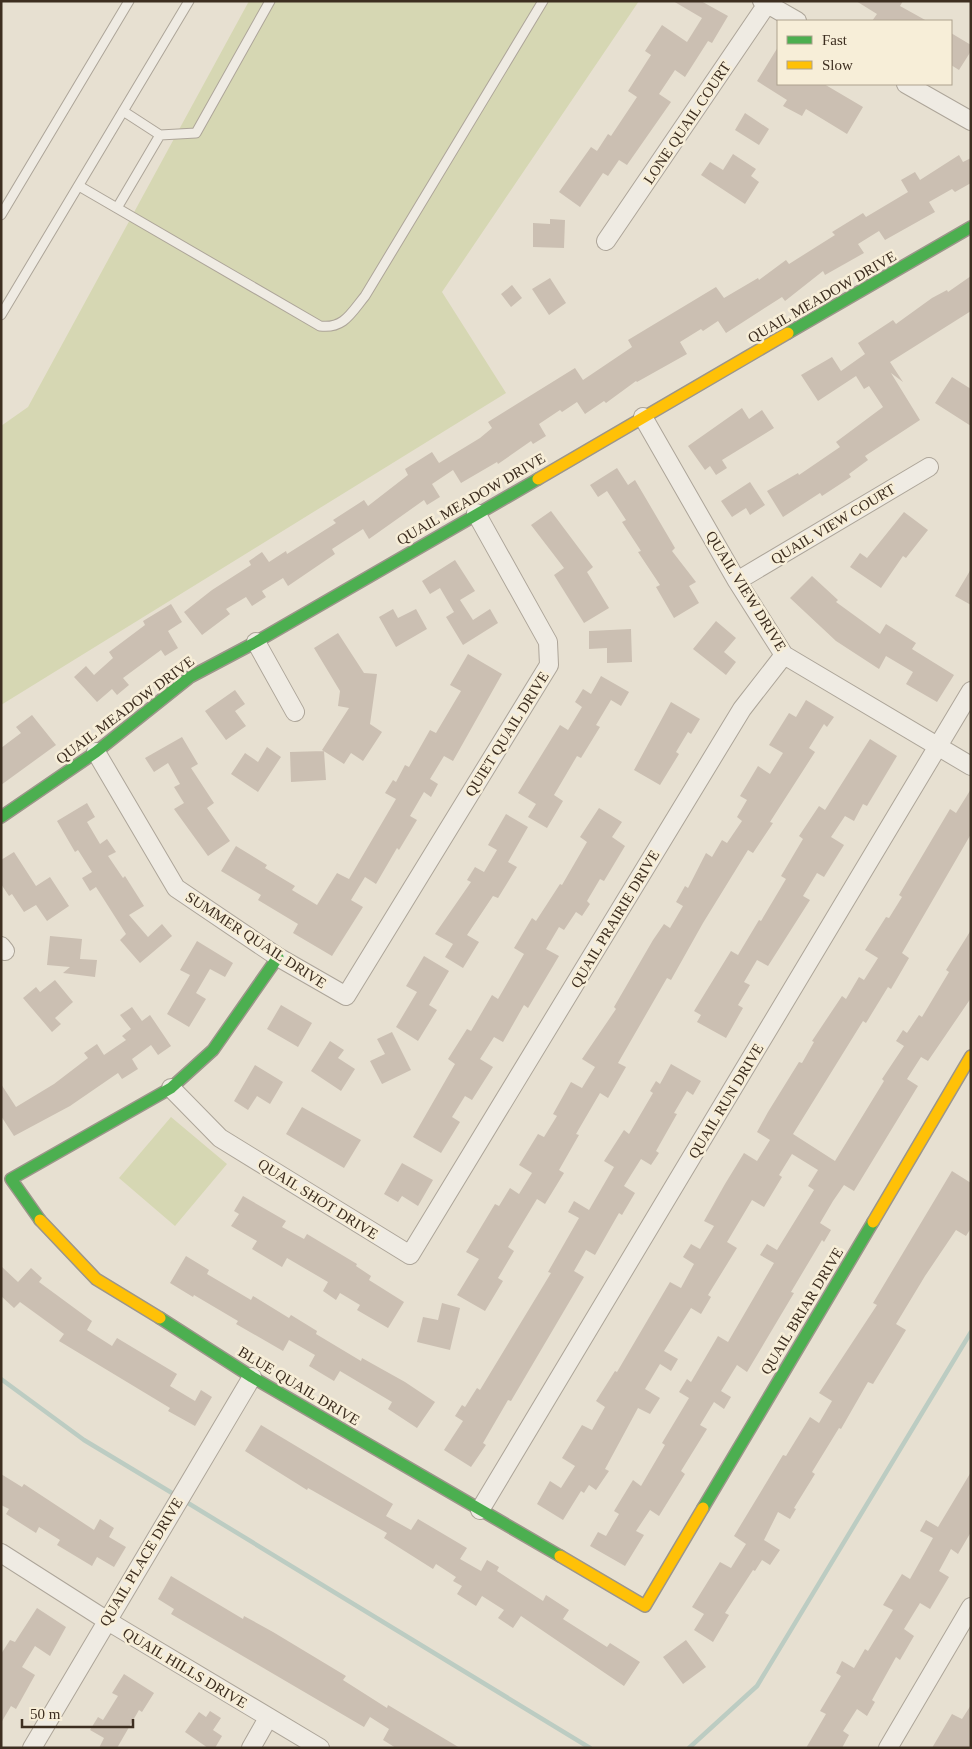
<svg xmlns="http://www.w3.org/2000/svg" width="972" height="1749" font-family="Georgia,serif">
<rect width="100%" height="100%" fill="#e7e0d1"/>
<!-- green -->
<path fill="#d6d7b3" d="M249,1h390l-197,291 64,101 -505,312v-279l27,-19z
M171,1117l56,47 -52,62 -56,-48z"/>
<g fill="none" stroke-linecap="round" stroke-linejoin="round">
<!-- stream -->
<path stroke="#bcccc2" stroke-width="4.5" d="M1,1379l83,61 93,56
M183,1500l407,248
M689,1748l68,-62 214,-354"/>
</g>
<!-- building -->
<path fill="#cbbfb2" d="M673,1h28l27,15 -16,27 -4,-2 -23,36 -10,-7 -16,24 12,8 -44,63 -8,-5 -11,16 -5,-3 -23,34 -21,-15 32,-45 6,4 11,-17 3,2 26,-39 -9,-6 23,-36 -6,-4 17,-26 25,17 15,-24z
M856,1h47l-3,5 27,15h-55l5,-7z
M951,33l20,12v6l-12,19 -8,-5z
M778,47v37h46l39,23 -16,27 -41,-25 -4,7 -19,-10 4,-6 -30,-19z
M745,113l24,16 -10,16 -24,-15z
M733,154l23,15 -5,7 8,6 -14,22 -44,-29 9,-13 13,8z
M959,155l4,7 8,-4v25l-16,9 -3,-3 -23,13 6,10 -50,28 -6,-9 -21,13 6,9 -39,22 -2,-4 -38,30 -3,-4 -56,36 -8,-12 -15,10 -2,-2 -21,13 7,12 -50,28 -1,-1 -30,22 -2,-2 -19,13 -8,-12 -15,10 -2,-2 -21,14 7,12 -13,8 -2,-3 -33,23 -1,-2 -36,21 -8,-13 -21,14 8,13 -13,8 -3,-5 -55,39 -6,-10 -31,20 3,5 -47,32 -5,-8 -21,13 4,6 -14,9 -6,-9 -20,12 4,5 -28,21 -18,-23 28,-22 39,-25 -2,-4 13,-9 7,10 17,-11 1,3 49,-31 -3,-3 31,-20 4,6 40,-31 -3,-6 27,-17 7,11 41,-25 12,-10 -4,-6 87,-54 8,12 49,-33 -4,-7 88,-53 8,11 34,-20 1,2 27,-20 3,4 46,-29 -3,-3 31,-19 3,4 42,-25 -7,-12 14,-8 5,8z
M550,219l15,1 -1,28 -31,-1v-24l17,1z
M971,276v35l-81,51 13,20 -12,-9 29,47 -55,36 3,4 -19,14 2,3 -29,19 -2,-3 -37,24 -16,-26 31,-18 1,2 41,-28 -4,-5 47,-35 -14,-21 -5,3 -8,-13 -38,25 -17,-26 31,-18 9,14 24,-17 -7,-11 35,-23 3,4 36,-26 15,-8 1,2z
M550,278l16,25 -17,12 -17,-26z
M512,285l10,13 -11,9 -10,-13z
M952,377l19,12v37l-36,-23z
M742,408l7,11 13,-9 12,18 -52,32 5,8 -11,7 -6,-9 -5,4 -17,-24z
M617,468l11,17 7,-5 40,68 -3,3 24,31 -7,4 10,17 -25,15 -18,-31 4,-2 -22,-33 3,-1 -19,-29 4,-2 -19,-29 -9,6 -8,-12z
M750,482l15,23 -15,10 -4,-7 -14,9 -11,-16z
M551,511l42,56 -6,5 22,36 -25,15 -30,-48 10,-7 -33,-43z
M904,512l24,18 -22,28 -3,-2 -22,32 -31,-21 10,-14 7,5z
M455,560l20,31 -15,9 13,20 17,-11 8,14 -35,22 -17,-28 8,-5 -14,-24 -10,6 -8,-13z
M971,569v36l-16,-9z
M812,576l26,24 -2,2 44,32 6,-10 30,19 -4,6 42,26 -17,27 -31,-18 7,-12 -27,-16 -7,13 -43,-28 -46,-43z
M171,604l11,18 -14,9 10,17 -13,8 -4,-6 -38,28 6,7 -12,10 -5,-6 -15,13 -23,-25 12,-11 8,9 19,-17 -4,-6 36,-27 -2,-4z
M393,609l5,9 18,-9 11,20 -31,18 -17,-30z
M716,621l20,17 -12,14 12,10 -10,13 -33,-26z
M631,629l1,33 -25,1v-15l-18,1v-18z
M338,633l26,40 13,1 -7,50 12,8 -19,29 -12,-8 -7,11 -22,-14 27,-42 -11,-2 2,-15 -26,-43z
M468,654l34,20 -49,87 -9,-5 -14,23 8,5 -7,13 -7,-5 -14,24 7,4 -18,30 -2,-2 -21,36 -11,-7 -14,23 12,7 -31,49 -39,-23 5,-9 -40,-24 3,-5 -40,-24 15,-25 31,19 -2,3 30,18 -3,4 25,15 20,-32 12,6 47,-80 -11,-6 8,-13 3,2 9,-17 4,2 21,-37 6,3 25,-42 -11,-6z
M601,676l28,16 -8,14 -10,-6 -15,25 4,2 -19,31 -4,-2 -23,39 9,6 -16,27 -19,-11 8,-13 -18,-11 42,-68 8,5 14,-23 -7,-5 8,-13 8,5z
M235,690l10,14 -10,7 11,15 -20,14 -21,-29z
M806,700l28,17 -7,10 -3,-3 -15,24 6,4 -45,70 3,1 -20,30 -5,-3 -45,73 -32,57 -4,-2 -49,85 8,4 -18,31 -8,-5 -24,41 3,1 -20,35 5,3 -19,31 -8,-5 -29,48 6,4 -16,27 5,3 -18,30 -28,-16 22,-36 -13,-7 29,-48 4,2 11,-18 9,6 13,-21 -13,-8 19,-31 6,3 13,-21 -4,-2 18,-32 11,6 13,-21 -13,-8 34,-50 -2,-2 39,-67 11,-16 6,4 13,-22 -7,-4 9,-16 3,2 18,-35 6,4 10,-17 5,3 15,-22 -5,-4 10,-17 -7,-4 18,-30 12,8 13,-21 -14,-8 20,-32 7,4z
M671,702l29,17 -9,15 -3,-2 -12,20 3,2 -19,31 -26,-15z
M32,715l24,30 -55,40v-37l20,-15 -5,-6z
M182,737l16,27 -7,4 23,35 -7,5 23,33 -22,15 -34,-47 10,-6 -10,-16 6,-3 -12,-21 -14,9 -9,-14z
M870,739l27,17 -30,50 -4,-2 -9,17 -9,-5 -14,21 13,8 -20,32 -7,-4 -14,23 7,4 -42,66 -11,-6 -13,22 6,3 -12,20 5,3 -17,30 -29,-16 4,-7 -7,-4 37,-60 7,4 21,-35 2,1 25,-42 -5,-3 22,-37 -4,-3 20,-30 6,4z
M267,747l14,10 -23,35 -27,-18 14,-21 13,9z
M324,751l2,29 -35,2 -1,-30z
M971,789v45l-69,119 7,5 -18,31 -3,-2 -22,36 -3,-2 -70,113 42,27 49,-80 -2,-2 22,-33 -8,-5 7,-11 4,3 12,-18 3,2 27,-45 -3,-2 25,-40v68l-43,63 -7,-4 -14,22 11,7 -64,105 -10,-6 -11,16 -13,22 11,7 -7,12 -2,-2 -31,52 3,1 -47,79 -10,-7 -16,26 10,6 -7,12 -10,-7 -14,23 7,4 -26,42 4,3 -26,42 -9,-6 -14,21 8,4 -19,31 -35,-20 8,-14 8,4 13,-22 -5,-3 19,-31 8,6 24,-41 -3,-2 27,-45 -10,-6 8,-13 4,3 27,-46 10,6 46,-79 -14,-8 7,-11 10,6 37,-60 -6,-4 10,-16 -26,-16 -13,21 3,2 -18,30 -12,-7 -25,42 10,6 -29,47 3,2 -10,17 -10,-6 -27,43 14,8 -7,12 -11,-7 -15,25 15,9 -10,16 -12,-6 -33,61 4,2 -13,19 -7,-5 -5,8 -3,-2 -18,29 -26,-16 13,-23 11,7 14,-22 -13,-8 20,-33 10,5 13,-23 -9,-6 19,-30 2,1 53,-90 11,6 13,-24 -11,-7 8,-13 9,5 14,-23 -10,-5 21,-37 19,-31 13,8 13,-21 -13,-8 11,-20 31,-50 3,1 12,-21 -2,-1 30,-45 4,3 13,-22 5,3 14,-22 -13,-8 21,-33 3,1 13,-21 -3,-2 51,-86 6,4z
M87,803l8,14 -8,5 13,22 7,-5 9,13 -8,4 15,22 2,-2 19,30 -15,9 19,22 14,-13 10,12 -32,27 -20,-23 6,-6 -30,-47 -6,4 -8,-13 10,-6 -14,-22 -3,2 -18,-31z
M599,808l23,14 -10,15 13,9 -21,35 -4,-2 -13,22 3,3 -8,12 -6,-4 -12,18 -5,-3 -13,22 13,7 -31,52 -4,-3 -21,37 -9,-5 -14,22 13,8 -21,33 -7,-4 -13,21 8,5 -19,31 -28,-16 42,-73 -7,-5 19,-30 4,2 21,-36 6,4 26,-45 -10,-6 18,-30 4,3 24,-37 2,1 25,-43 -7,-5z
M506,814l22,13 -20,35 9,5 -19,31 -5,-2 -26,39 12,7 -16,26 -18,-11 8,-13 -18,-10 36,-52 -4,-2 8,-13 9,5 13,-22 -9,-5z
M14,852l22,34 14,-9 19,29 -22,15 -11,-16 -12,7 -12,-18 -3,2 -8,-12v-24z
M50,936l32,3 -2,20 17,1 -2,17 -32,-4 7,-6 -23,-2z
M197,941l36,22 -8,14 -15,-8 -14,24 10,6 -17,28 -22,-13 23,-39 -10,-5z
M424,956l25,15 -20,34 8,5 -19,31 -22,-14 21,-35 -11,-6z
M55,980l18,22 -18,16 6,6 -9,8 -29,-34 13,-11 4,5z
M281,1005l31,18 -14,24 -31,-18z
M132,1007l10,14 8,-6 21,31 -13,9 -7,-10 -19,14 6,10 -16,10 -4,-6 -48,33 -56,30 -13,-20v-32l15,23 38,-23 34,-26 -4,-5 13,-9 7,11 22,-15 -4,-4 9,-7 -11,-14z
M392,1032l19,38 -29,14 -12,-23 15,-7 -8,-15z
M330,1041l14,9 -6,8 17,11 -14,22 -30,-20z
M671,1064l30,17 -8,14 -6,-4 -13,22 3,1 -21,37 3,2 -8,12 -10,-6 -17,27 11,7 -13,22 -3,-2 -24,42 -9,-5 -12,21 10,6 -73,124 -3,-1 -25,43 3,2 -15,22 -27,-17 19,-29 -8,-5 7,-11 3,2 12,-19 3,2 71,-117 -3,-1 31,-54 -11,-6 6,-11 15,9 25,-43 -10,-6 20,-31 5,4 24,-41 -3,-2 6,-10 4,3z
M255,1065l28,17 -13,22 -13,-8 -9,14 -14,-9z
M302,1107l59,33 -17,28 -58,-34z
M402,1163l31,17 -15,26 -16,-10 -4,6 -14,-8z
M952,1171l19,12v45l-5,8 -10,-6 -31,46 -29,48 10,6 -33,54 -5,-2 -27,47 -2,-1 -27,44 3,2 -21,34 2,1 -6,10 -12,-7 -14,28 16,10 -10,15 -8,-5 -7,11 -2,-1 -28,43 4,2 -16,27 -19,-12 10,-16 -12,-7 28,-45 11,6 15,-24 -12,-8 49,-81 3,1 24,-39 9,6 13,-22 -13,-8 58,-88 -4,-2z
M243,1196l43,25 -4,6 22,12 3,-5 50,30 -1,2 15,10 -2,4 35,22 -16,26 -31,-18 3,-5 -20,-12 -4,7 -13,-9 5,-9 -41,-24 -5,9 -30,-18 5,-8 -26,-15 8,-12 -5,-3z
M186,1256l23,14 -2,4 44,26 2,-4 36,22 2,-3 26,16 -1,3 45,27 1,-3 43,24 30,20 -18,26 -29,-19 4,-7 -52,-31 -6,10 -25,-15 6,-11 -26,-15 -6,11 -47,-27 2,-3 -44,-26 -1,2 -23,-14z
M1,1266l17,16 13,-14 11,10 -3,4 53,39 -5,9 25,16 5,-8 60,36 -7,12 25,15 6,-11 11,7 -17,29 -27,-15 2,-3 -111,-67 5,-7 -44,-32 -6,6 -13,-12z
M442,1303l18,5 -10,42 -33,-8 6,-25 15,3z
M261,1425l132,79 -7,12 25,14 7,-11 49,29 -7,11 21,12 6,-11 12,7 -2,4 46,30 3,-6 23,15 -6,9 44,28 3,-4 30,19 -16,24 -103,-70 -8,12 -15,-10 6,-8 -22,-14 -6,10 -19,-12 5,-8 -9,-5 3,-4 -20,-13 -3,5 -49,-31 3,-5 -79,-45 -1,2 -62,-39z
M971,1472v60l-13,22 -7,-5 -12,22 10,6 -19,32 -10,-6 -16,26 10,7 -14,24 -4,-3 -24,43 3,2 -8,14 -10,-7 -14,22 6,4 -7,13h-36l20,-34 -6,-3 21,-35 -5,-3 6,-12 12,7 11,-19 3,2 25,-41 -10,-5 19,-31 8,5 23,-41 -13,-7 6,-11 12,7z
M1,1474l21,13 2,-3 70,46 6,-11 14,9 -5,9 17,10 -12,20 -17,-10 -5,9 -35,-21 3,-5 -21,-13 -3,6 -30,-19 3,-5 -8,-4z
M171,1576l72,43 1,-3 29,16 73,44 -3,4 44,28 1,-3 72,43h-64l-13,-8 6,-11 -19,-12 -6,10 -193,-113 3,-5 -16,-10z
M37,1608l29,19 -16,29 -15,-10 -13,21 13,8 -19,34 -5,-3 -10,17v-69l9,-14 5,2z
M686,1640l20,27 -23,17 -20,-27z
M124,1674l30,19 -12,19 -3,-2 -22,38h-18l5,-10 -14,-8 8,-13 5,3 15,-24 -6,-3z
M971,1705v43h-39l20,-34 10,5z
M210,1711l11,7 -8,12 9,6 -7,12h-7l-23,-16 14,-20 7,5z"/>
<g fill="none" stroke-linecap="round" stroke-linejoin="round">
<!-- lane casing -->
<g stroke="#ada599" stroke-width="11">
<path id="lane" d="M160,135l36,-2 74,-132
M79,186l241,140c24,3 31,-13 45,-30l178,-295
M117,208l43,-73 -37,-24
M1,215l128,-214
M1,315l188,-314"/>
</g>
<!-- street casing -->
<g stroke="#ada599" stroke-width="20">
<path id="street" d="M762,1l35,20
M906,84l65,37
M606,241l161,-237
M643,417l94,164 47,74 187,111
M737,581l192,-114
M256,642l39,70
M96,752l80,136 102,69 68,39 203,-331 -1,-23 -72,-129
M1,946l4,5
M171,1088l49,50 190,117 332,-546 42,-54
M480,1510l491,-819
M1,1553l105,67 214,128
M32,1748l220,-371
M251,1748l17,-30
M888,1748l83,-141"/>
</g>
<!-- fast casing -->
<g stroke="#9c958a" stroke-width="14">
<path id="fast" d="M788,333l183,-106
M1,817l95,-65 94,-75 66,-35 282,-163
M40,1220l-29,-41 160,-91 42,-38 65,-93
M160,1318l92,59 308,179
M703,1508l170,-286"/>
</g>
<!-- slow casing -->
<g stroke="#9c958a" stroke-width="14">
<path id="slow" d="M538,479l250,-146
M40,1220l56,59 64,39
M873,1222l98,-166
M560,1556l85,50 58,-98"/>
</g>
<!-- lane -->
<use href="#lane" stroke="#efebe3" stroke-width="9"/>
<!-- street -->
<use href="#street" stroke="#efebe3" stroke-width="18"/>
<!-- fast -->
<use href="#fast" stroke="#4caf50" stroke-width="11"/>
<!-- slow -->
<use href="#slow" stroke="#ffc107" stroke-width="11"/>
</g>
<g text-anchor="middle" dominant-baseline="central" stroke-width="5" stroke-linejoin="round" paint-order="stroke">
<!-- street labels -->
<g font-size="15" fill="#3d2e20" stroke="#f7eed8">
<text transform="translate(687 123) rotate(-56)">LONE QUAIL COURT</text>
<text transform="translate(822 297) rotate(-30)">QUAIL MEADOW DRIVE</text>
<text transform="translate(471 499) rotate(-30)">QUAIL MEADOW DRIVE</text>
<text transform="translate(833 524) rotate(-31)">QUAIL VIEW COURT</text>
<text transform="translate(746 591) rotate(58)">QUAIL VIEW DRIVE</text>
<text transform="translate(125 710) rotate(-37)">QUAIL MEADOW DRIVE</text>
<text transform="translate(507 734) rotate(-58)">QUIET QUAIL DRIVE</text>
<text transform="translate(615 919) rotate(-59)">QUAIL PRAIRIE DRIVE</text>
<text transform="translate(256 940) rotate(33)">SUMMER QUAIL DRIVE</text>
<text transform="translate(726 1101) rotate(-59)">QUAIL RUN DRIVE</text>
<text transform="translate(318 1199) rotate(32)">QUAIL SHOT DRIVE</text>
<text transform="translate(802 1311) rotate(-59)">QUAIL BRIAR DRIVE</text>
<text transform="translate(299 1386) rotate(31)">BLUE QUAIL DRIVE</text>
<text transform="translate(141 1562) rotate(-59)">QUAIL PLACE DRIVE</text>
<text transform="translate(185 1668) rotate(31)">QUAIL HILLS DRIVE</text>
</g>
</g>
<!-- border -->
<rect width="972" height="1749" fill="none" stroke="#3d2e20" stroke-width="5"/>
<!-- legend -->
<rect x="777" y="20" width="175" height="65" fill="#f7eed8" stroke="#ada18e"/>
<rect x="787" y="36" width="25" height="8" fill="#4caf50" stroke="#ada18e"/>
<text x="822" y="45" font-size="15" fill="#3d2e20">Fast</text>
<rect x="787" y="61" width="25" height="8" fill="#ffc107" stroke="#ada18e"/>
<text x="822" y="70" font-size="15" fill="#3d2e20">Slow</text>
<!-- scale -->
<path d="M22 1719v8h111v-8" fill="none" stroke="#3d2e20" stroke-width="2.5"/>
<text x="30" y="1719" font-size="15" fill="#3d2e20" stroke="#f7eed8" stroke-width="4" paint-order="stroke">50 m</text>
</svg>
